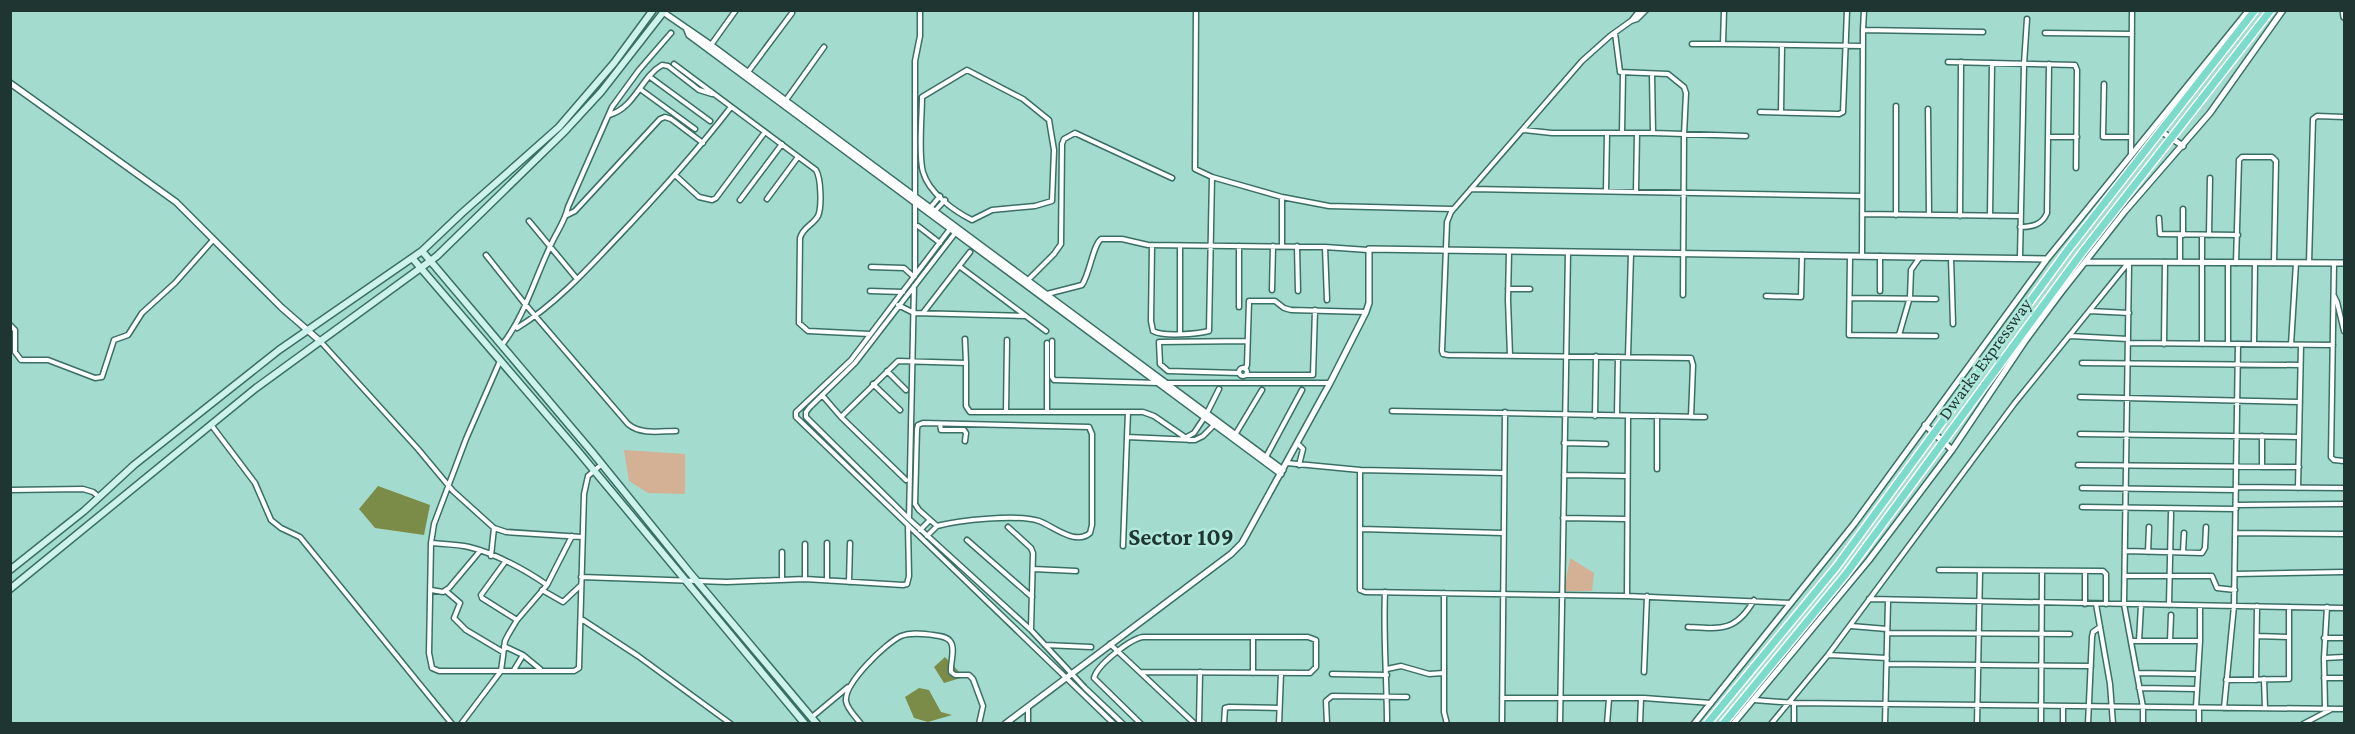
<svg xmlns="http://www.w3.org/2000/svg" width="2355" height="734" font-family="'Crimson Pro',serif">
<rect width="100%" height="100%" fill="#a4dbcf"/>
<!-- green -->
<path fill="#d4b094" d="M624,450l61,4v40l-37,-1 -19,-12z
M1570,558l24,15 -2,18h-28z"/>
<!-- water -->
<path fill="#7b8c48" d="M378,486l52,19 -6,30 -49,-7 -16,-19z
M945,657l19,20 -20,6 -10,-16z
M919,688l10,2 12,22 11,3 -24,7 -14,-4 -9,-21z"/>
<g fill="none" stroke-linecap="round" stroke-linejoin="round">
<!-- minor casing -->
<g stroke="#3a6f65" stroke-width="7">
<path id="minor" d="M1196,10l-1,159 17,8 70,20 47,9 123,3
M1646,10l-9,9 -6,2 -21,15 -28,25 -131,151 -4,10 -5,129 1,3 5,1 243,3 2,7 -2,52
M1724,10l-1,34 140,2
M1864,10l-1,20 120,2
M1632,20l8,-10
M1615,33l5,39 48,2 16,13 2,6 -2,42 -1,160
M2045,33l87,1
M1692,44h31
M711,45l25,-35
M1948,62l127,3 2,5 -1,98
M674,64l142,106c5,8 6,37 2,46 -5,9 -15,11 -18,22l-1,85 9,8 62,3
M967,70l56,29 26,21 5,30 -2,51 -17,5 -43,4 -20,10c-18,-9 -43,-27 -49,-48 -5,-17 -1,-55 -1,-75z
M748,72l44,-59
M1652,74l1,59
M650,77l60,44
M2104,84l-1,53h28
M640,89l55,40
M786,100l38,-53
M1896,106v109
M1928,109l1,106
M1760,112l79,2 4,-2 4,-102
M1781,112l1,-67
M609,115c26,-7 32,-38 53,-50l6,1 31,24 13,4
M1523,130l29,3h101l93,3
M1622,133l1,-60
M2049,137h28
M2131,155l1,-145
M675,175l24,22 13,3 4,-2 49,-66
M1471,189l391,7
M1606,191l1,-58
M1636,192l1,-59
M915,195v-134l5,-25v-26
M1282,197v49
M767,199l31,-42
M740,200l42,-56
M915,203v73
M930,208l10,-12
M934,212l11,-12
M1862,214l158,2
M567,215l8,-4 85,-92 5,-2 6,2 32,24
M1960,216l1,-154
M1990,216l2,-153
M2159,218l1,16 78,1
M529,221l48,58
M918,226l22,17
M2020,227c12,0 22,-2 27,-14l2,-149
M950,229l-99,131 -55,52v5l318,307
M956,232l-101,131 -45,44 -4,5v5l103,102 122,111 54,58 38,36
M2183,235v-26
M2202,235v109
M2209,235l1,-57
M1152,245l-1,76 2,10c11,6 44,3 56,0l3,-154
M1297,246l1,45
M1325,247l2,53
M1509,251l-1,49 2,56
M486,255l39,49 103,120c13,11 32,7 48,7
M1862,255l1,-225
M1850,256l-1,79 87,1
M1951,258l2,66
M2020,258l4,-194 3,-45
M2180,262v-27
M2236,263l3,-103 3,-3h30l4,4 -2,102
M2309,263l4,-144 4,-3 27,1
M2334,263l-3,194 3,3 10,1
M2129,264l-5,340 19,103v17
M959,266l87,65
M871,267l33,1 10,9
M1027,281l27,-27 7,-10 1,-100 2,-5 11,-6 97,45
M1508,289h22
M1272,290l1,-44
M870,291l33,1
M1880,291v-35
M1047,294l35,-9c8,-12 11,-40 19,-46h21l26,6 177,2 43,3
M1766,296l35,1 1,-42
M2334,296l3,6 7,29
M1850,298l86,1
M898,305l16,8 112,3
M1239,307v-61
M2090,311l39,2
M923,313l47,-61
M10,325l5,5v22l6,8h27l47,18 7,-1 12,-37 14,-5 14,-22 33,-30 38,-43
M517,328c36,-22 67,-55 96,-86 41,-43 81,-87 118,-135
M1180,334v-88
M1899,335l11,-38 1,-27 9,-13
M2070,336l58,3
M965,339l1,24
M1052,341v36l2,3 104,3
M321,342l97,107 35,42 41,37 12,4 76,5
M2128,343l205,2
M2164,344l1,-82
M2228,344v-81
M2254,344l1,-81
M502,345c22,-28 32,-64 47,-96 6,-15 16,-27 19,-42l44,-100 27,-37 32,-37
M2291,345l5,-82
M1628,357l3,-104
M500,361l-34,78 -32,85 -3,19 -2,110 3,15 7,3h135l5,-3 5,-174 4,-18 14,-12
M2082,363l218,2
M1239 372a4 4 0 1 1 8 0a4 4 0 1 1-8 0Z
M1245,369l2,-4 2,-64h26l9,7 7,2 75,2
M887,371l19,19
M1239,373l-71,-2 -8,-7 -1,-22 88,-1
M1246,375h67l2,-65
M1165,383h165
M873,384l27,26
M822,395l19,22
M2080,397l220,5
M1047,411v-68
M1392,411l313,6
M1006,412l1,-72
M1207,413l12,-24
M1617,415l1,-58
M1595,416l1,-60
M1628,416l-1,180 164,7
M923,423l166,4 3,7v91l-2,8c-15,13 -37,-7 -51,-12 -21,-7 -80,-1 -102,5l-18,-16 -4,-6 2,-75 1,-4z
M940,424l1,6h23l2,3 -1,8
M212,426l43,57 16,37 10,8 19,9 152,187
M2080,434l219,3
M1235,435l27,-45
M1127,437l1,-25
M1185,438l9,-5 10,-15
M1297,443l6,6 -4,16
M1564,443l42,1
M1266,457l36,-67
M1287,463l73,7
M2078,465l221,2
M2262,467v-31
M1657,469v-53
M1504,473l-144,-3v120l5,2 262,4
M1564,475l63,1
M906,480l-65,-63 57,-56 68,2v43l4,6h173l11,4 35,24
M2236,487l108,1
M2082,488l154,2
M2298,488l3,-143
M10,490l73,-1 10,3 6,5
M2236,505l108,-1
M2082,507l154,2
M1563,518l64,1
M909,519l5,-233
M1008,527l23,21 2,5 -2,76
M1361,529l141,4
M920,530l10,-10
M2235,533l109,1
M927,536l10,-10
M967,540l65,57
M431,543c12,1 26,1 38,4 25,6 57,23 78,38
M805,544v35
M1123,546l4,-109 68,3 8,-4 10,-10
M2125,551l77,2 3,-5 1,-21
M2148,552l1,-25
M2183,552l1,-19
M491,556l3,-28
M505,562l-24,33 1,3 35,22
M1033,569l43,2
M1939,570l164,1 3,3v30
M2235,574l109,-2
M2125,576h87l5,12 18,2
M581,577l146,5 78,-3 98,6 4,-1 2,-8 -1,-50
M782,579v-27
M827,580v-37
M849,582l1,-39
M431,590l12,2 6,-4 31,-37
M542,590l21,12 17,-16
M446,591l14,12 -6,15 12,12 37,22
M1385,592c-2,44 2,87 2,132
M1444,593v119l3,12
M1869,599l475,9
M2085,604v-33
M2096,604l14,80 3,40
M2169,605l2,-92
M583,620l55,36 93,68
M1851,626l36,3
M1688,627c32,2 48,5 66,-27
M1887,633l183,1
M2257,636l32,1
M2324,638h20
M2131,641h69v-35
M2139,641l2,-36
M2170,641l1,-26
M1110,644l85,80
M1045,645l46,2
M504,646l19,9 17,14
M1829,655l58,3
M2324,658l20,-1
M1887,664l204,2
M1387,669l14,-3 28,8 15,-1
M514,670l9,-15
M1140,672l170,1 6,-6v-27l-8,-3h-165c-13,2 -46,28 -49,41l47,46
M1644,672l3,-76
M1253,673v-36
M2137,673l61,1 -2,33
M1332,674l55,1
M2198,674l2,-33
M2324,678h20
M2264,679l1,29
M2226,680l63,-1v-72
M2256,680l1,-74
M2139,688l58,1
M1502,698h142l67,5
M1754,700l40,3 550,6
M2063,706v18
M2224,708l10,-102 4,-262
M2325,709l-1,-51 3,-51
M812,717l36,-30
M461,724l40,-53 4,-30 3,-6 9,-15 30,-35 25,-49
M861,724c-5,-7 -14,-15 -15,-23 -2,-18 40,-58 55,-65 10,-4 22,-2 32,-1 6,1 13,1 17,6 6,7 0,22 1,31l4,3h14l4,4 10,27 -4,18
M1028,724v-17
M1199,724l1,-52
M1224,724l1,-16 4,-1 50,1
M1279,724l2,-51
M1327,724l-1,-23 6,-5 75,1
M1502,724l3,-312
M1560,724l8,-472
M1607,724l2,-25
M1640,724l1,-26
M1771,724l57,-69 186,-251 114,-141
M1794,724v-21
M1885,724l3,-123
M1977,724l3,-153
M2041,724l1,-153
M2088,724l4,-87 1,-5 7,-5
M2199,724v-16
M2303,724l27,-14"/>
</g>
<!-- tertiary casing -->
<g stroke="#3a6f65" stroke-width="8">
<path id="tertiary" d="M2343,10l1,7
M663,12l48,33 572,425
M687,30l2,5 592,439
M10,83l166,119 105,105 40,35
M2159,130l24,16
M2086,262l258,1
M1925,425l27,25
M1005,724l226,-170 11,-11 88,-160 36,-71 3,-9v-54l678,10
M1694,724l160,-200 193,-265 202,-249
M1733,724l136,-164 83,-110 73,-109 34,-46 66,-84 85,-98 73,-103"/>
</g>
<!-- secondary casing -->
<g stroke="#3a6f65" stroke-width="9">
<path id="secondary" d="M422,251l170,201 98,121 127,151
M413,259l164,191 228,274
M10,570l74,-59 50,-46 145,-115 143,-99 40,-38 97,-86 55,-64 39,-53
M10,589l246,-201 181,-132 128,-125 36,-39 64,-82"/>
</g>
<!-- minor -->
<use href="#minor" stroke="#fff" stroke-width="4"/>
<!-- tertiary -->
<use href="#tertiary" stroke="#fff" stroke-width="5"/>
<!-- secondary -->
<use href="#secondary" stroke="#cef2ec" stroke-width="6"/>
<!-- trunk-bridge casing -->
<g stroke="#fff" stroke-width="10" stroke-linecap="butt">
<path id="trunk-bridge" d="M1707,724l130,-158 230,-315 188,-241
M1723,724l123,-150 235,-320 190,-244"/>
</g>
<!-- trunk-bridge -->
<use href="#trunk-bridge" stroke="#7cdbcb" stroke-width="7"/>
</g>
<g text-anchor="middle" dominant-baseline="central" stroke-width="5" stroke-linejoin="round" paint-order="stroke">
<!-- street labels -->
<g font-size="18" fill="#1f3531" stroke="#b0e8dc">
<text transform="translate(1985 359) rotate(-54)">Dwarka Expressway</text>
</g>
<!-- district labels -->
<g font-size="24" font-weight="bold" fill="#1f3531" stroke="#b0e8dc">
<text x="1181" y="536">Sector 109</text>
</g>
</g>
<!-- border -->
<rect width="2355" height="734" fill="none" stroke="#1f3531" stroke-width="24"/>
</svg>
